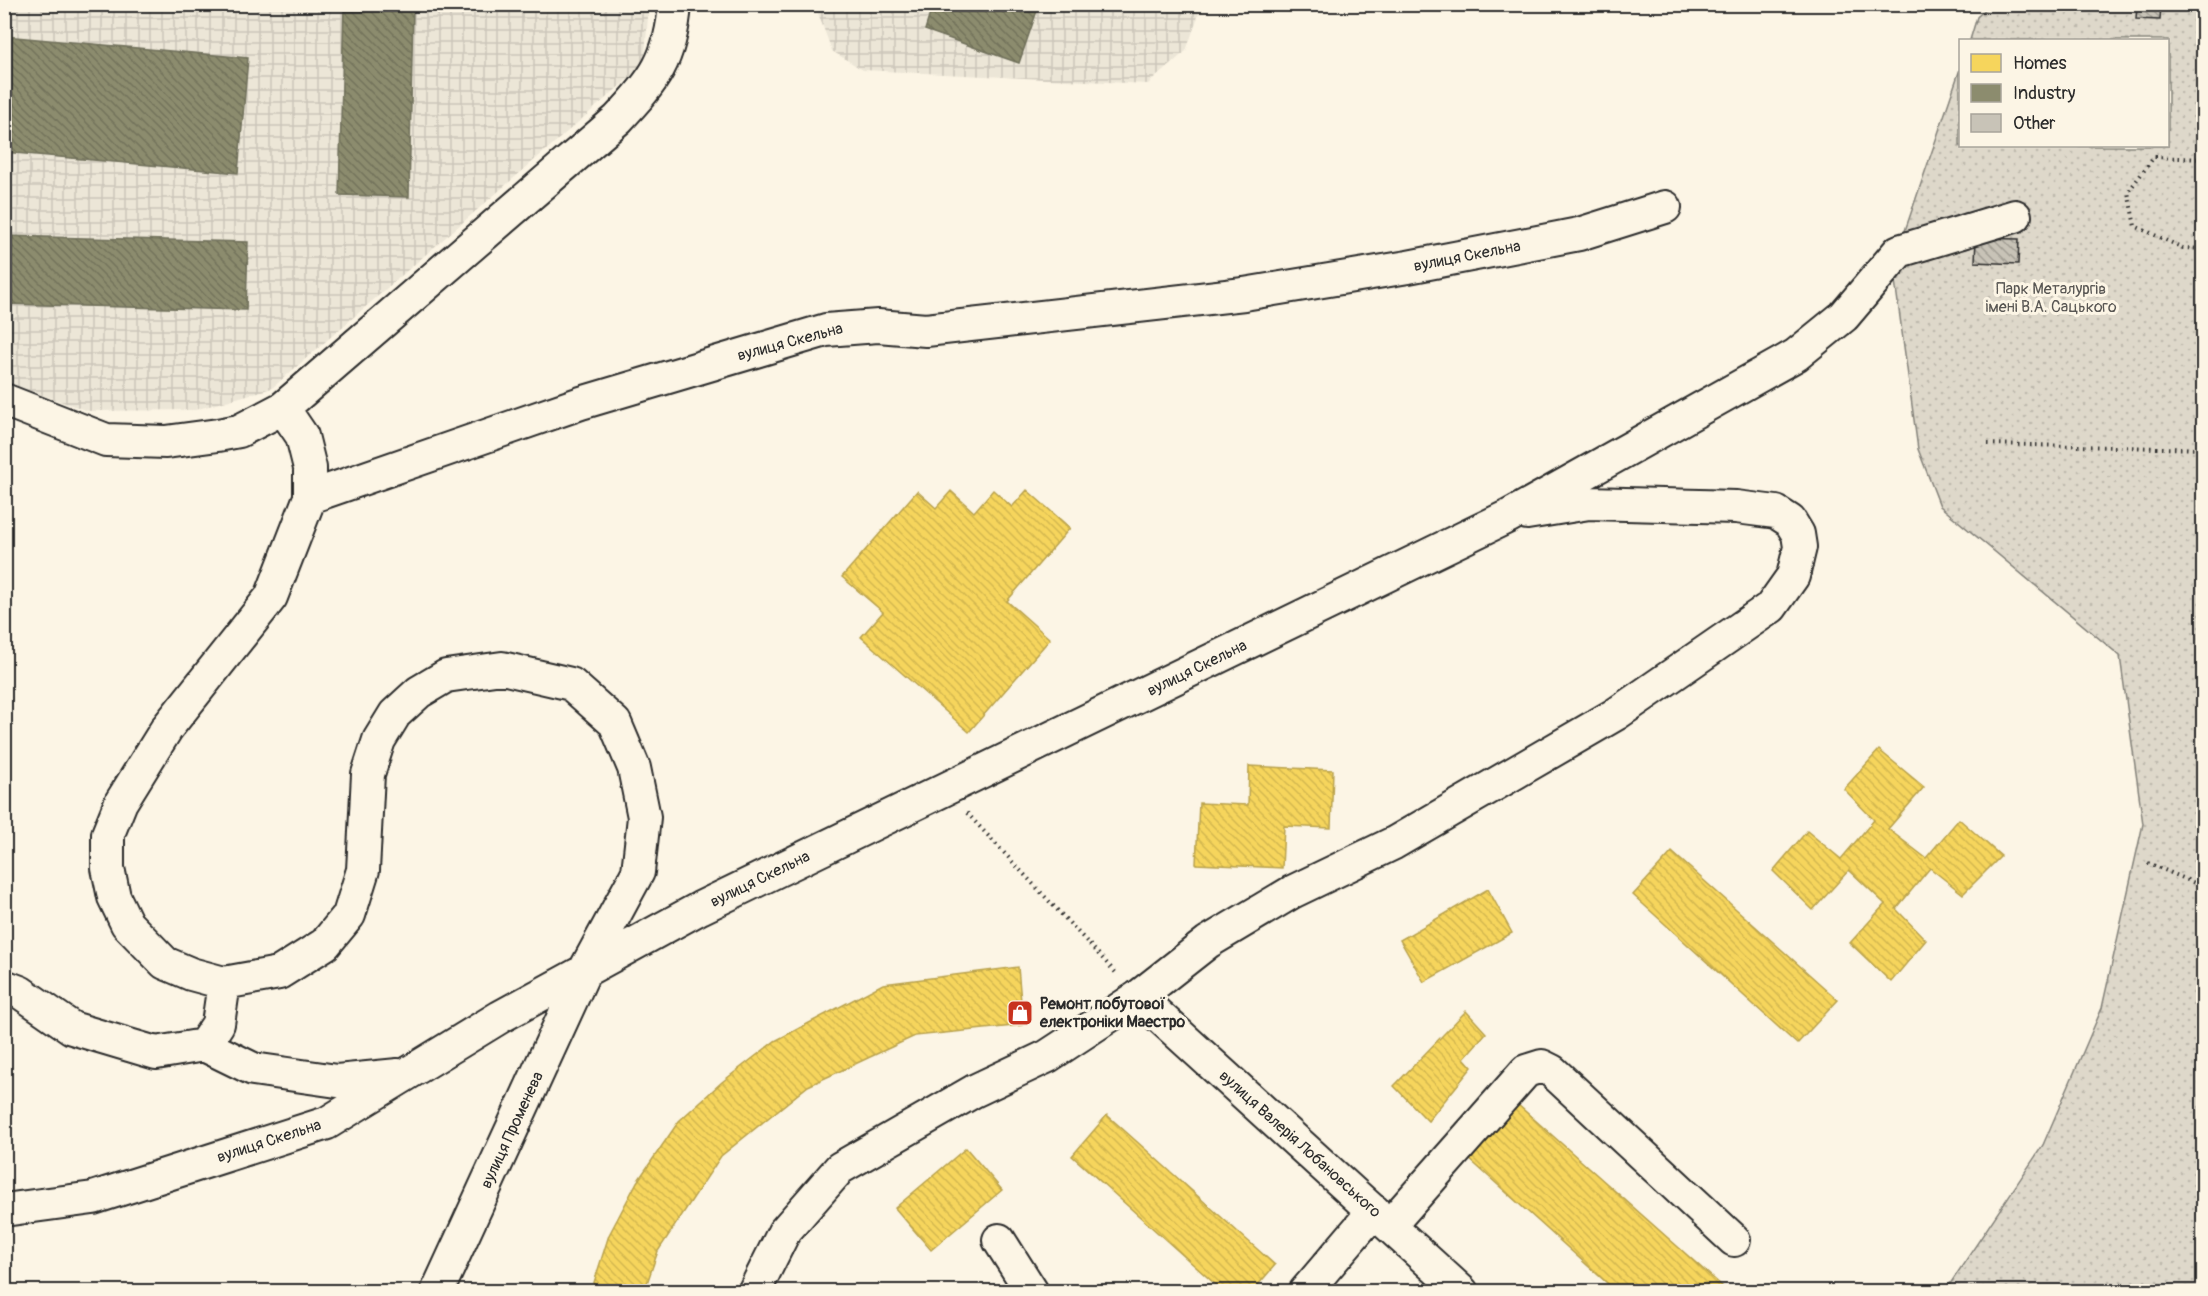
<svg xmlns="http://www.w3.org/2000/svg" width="2208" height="1296" font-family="Pangolin,sans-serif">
<defs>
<pattern id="industrial-grid" width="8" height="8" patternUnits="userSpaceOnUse" patternTransform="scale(1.5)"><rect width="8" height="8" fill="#ece6d7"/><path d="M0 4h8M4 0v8" fill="none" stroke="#cbc5b9"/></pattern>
<pattern id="park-dots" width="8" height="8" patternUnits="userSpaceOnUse" patternTransform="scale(1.5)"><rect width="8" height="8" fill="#ded8ca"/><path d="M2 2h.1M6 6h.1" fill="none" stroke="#bfbaae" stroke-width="1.8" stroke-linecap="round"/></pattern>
<pattern id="homes-back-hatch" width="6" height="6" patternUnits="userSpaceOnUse" patternTransform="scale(1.5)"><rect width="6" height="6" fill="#f6d55c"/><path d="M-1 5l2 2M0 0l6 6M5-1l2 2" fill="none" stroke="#d3b750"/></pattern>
<pattern id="industry-back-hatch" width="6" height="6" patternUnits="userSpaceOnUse" patternTransform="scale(1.5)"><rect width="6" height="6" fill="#8c8c6e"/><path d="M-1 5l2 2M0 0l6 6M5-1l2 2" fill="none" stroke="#73735b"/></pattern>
<pattern id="building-back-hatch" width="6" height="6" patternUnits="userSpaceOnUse" patternTransform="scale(1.5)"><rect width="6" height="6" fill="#c8c3b7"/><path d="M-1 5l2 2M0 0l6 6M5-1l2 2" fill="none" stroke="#a39f95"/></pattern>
</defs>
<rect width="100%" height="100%" fill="#fcf5e5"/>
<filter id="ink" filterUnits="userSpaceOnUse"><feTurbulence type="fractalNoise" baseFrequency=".0167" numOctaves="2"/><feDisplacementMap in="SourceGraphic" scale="12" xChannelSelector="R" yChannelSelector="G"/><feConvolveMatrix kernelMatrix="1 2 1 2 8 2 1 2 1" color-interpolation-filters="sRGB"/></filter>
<g filter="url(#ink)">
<!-- industrial -->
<path fill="url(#industrial-grid)" d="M5,5h644l-5,60 -372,323 -77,22 -107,1 -83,-29z
M815,5h387l-16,46 -38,33 -285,-14 -31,-19z"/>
<!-- park -->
<path fill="url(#park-dots)" stroke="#84827a" stroke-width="1.5" d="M1990,5h213v1286h-254l-1,-4 95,-142 59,-137 41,-184 -23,-168 -180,-150 -22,-57 -25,-183 67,-197v77h208v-106h-198l7,-23z"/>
<!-- homes -->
<path fill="url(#homes-back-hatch)" stroke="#b9a24d" stroke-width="1.5" d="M993,490l19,17 15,-17 43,38 -63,73 43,38 -81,93 -108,-95 22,-25 -41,-35 75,-86 19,17 15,-17 23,21z
M1879,750l45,37 -36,42 38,29 33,-39 42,37 -38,38 -33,-26 -34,41 30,31 -35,42 -41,-39 35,-39 -36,-34 -36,40 -40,-39 34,-40 34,28 33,-39 -30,-31z
M1249,766l84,4 -2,58 -47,-2 -2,42 -86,-4 3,-61 49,2z
M1672,852l166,148 -41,44 -164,-149z
M1488,889l24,44 -88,49 -24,-42z
M1018,967l5,58 -108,11 -107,50 -87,70 -63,95 -14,41h-53l18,-57 28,-53 42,-61 43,-39 53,-41 108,-57z
M1466,1011l20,22 -22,25 8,9 -44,54 -34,-35z
M1517,1104l205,182 -6,6h-99l-150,-135z
M1107,1115l168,150 -23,27h-28l-152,-136z
M966,1148l36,42 -71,60 -36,-42z"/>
<!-- industry -->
<path fill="url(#industry-back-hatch)" stroke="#6f6f5a" stroke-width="1.5" d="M933,4h105l1,1 -20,58 -94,-33z
M344,7l69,2 -4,188 -70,-2z
M4,36l244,22 -10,115 -234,-21z
M4,236l244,6 -2,68 -242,-6z"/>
<!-- building -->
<path fill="url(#building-back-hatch)" stroke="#2b2b2b" stroke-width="1.5" d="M2137,4h24l-1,16 -24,-1z
M1976,238l43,1 -1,25 -43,-2z"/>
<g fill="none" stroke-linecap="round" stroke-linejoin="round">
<!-- minor casing -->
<g stroke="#2b2b2b" stroke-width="36">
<path id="minor" d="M4,400l102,40 60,2 52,-7 21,-4 44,-23 19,28 8,32v29l-39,100 -104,131 -46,74 -13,32v34l6,29 13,27 38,39 26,11 33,9 55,-10 46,-29 24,-29 14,-45 5,-96 11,-34 16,-26 24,-22 27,-16 56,-8 69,16 44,39 19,45 10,49 -6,55 -52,96 -149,324
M283,408l335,-289c36,-38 53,-60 57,-115
M310,497l271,-94 245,-73 52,-4 48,4 318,-36 164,-27 171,-33 86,-27
M4,986l16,6 52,36 84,25 48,-8 14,-21 6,-41
M1138,997l324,295
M204,1045l49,24 84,12 61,-6
M4,1210l89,-12 234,-75 173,-106 200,-109 809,-392 287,-161 48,-39 55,-65 116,-35
M1390,1225l136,-154 16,-5 10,5 182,169
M999,1240l33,52
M754,1292l30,-60 56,-64 134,-77 74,-35 90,-59 70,-55 84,-50 102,-49 222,-129 155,-107 22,-31 7,-29 -2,-13 -8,-13 -14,-9 -40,-5 -147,-4 -62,10
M1305,1292l69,-81"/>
</g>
<!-- path -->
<path stroke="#2b2b2b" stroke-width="4" stroke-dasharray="1.5 4.5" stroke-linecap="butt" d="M2204,159l-50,-2 -26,35 7,34 48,22 21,1
M1988,444l216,5
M967,813l150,161
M2148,863l56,24"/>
<!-- minor -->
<use href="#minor" stroke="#fcf5e5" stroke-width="32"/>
</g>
</g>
<!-- icons -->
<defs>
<g id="shop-square" transform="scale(1.35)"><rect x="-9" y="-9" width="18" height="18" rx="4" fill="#c8321e" stroke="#fcf5e5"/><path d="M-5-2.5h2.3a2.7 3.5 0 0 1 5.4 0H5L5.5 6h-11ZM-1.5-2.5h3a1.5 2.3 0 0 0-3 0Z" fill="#fff"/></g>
</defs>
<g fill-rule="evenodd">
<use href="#shop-square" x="1020" y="1013"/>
</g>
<g text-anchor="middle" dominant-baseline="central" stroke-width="6" stroke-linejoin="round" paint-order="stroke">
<!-- street labels -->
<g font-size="16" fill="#2b2b2b" stroke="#fcf5e5">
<text transform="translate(1467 256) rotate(-11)">вулиця Скельна</text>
<text transform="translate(790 342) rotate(-15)">вулиця Скельна</text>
<text transform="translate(1197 668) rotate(-26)">вулиця Скельна</text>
<text transform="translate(760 879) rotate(-26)">вулиця Скельна</text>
<text transform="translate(512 1130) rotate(-65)">вулиця Променева</text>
<text transform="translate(269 1141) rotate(-18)">вулиця Скельна</text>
<text transform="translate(1300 1144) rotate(42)">вулиця Валерія Лобановського</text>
</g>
<!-- park labels -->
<g font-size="16" fill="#585653" stroke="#fcf5e5">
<text x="2051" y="289">Парк Металургів<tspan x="2051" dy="18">імені В.А. Сацького</tspan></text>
</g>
<!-- poi labels -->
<g font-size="16" font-weight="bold" fill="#2b2b2b" stroke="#fcf5e5" text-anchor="start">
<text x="1040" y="1004">Ремонт побутової<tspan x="1040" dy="18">електроніки Маестро</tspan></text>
</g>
</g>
<!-- margin -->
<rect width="2208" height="1296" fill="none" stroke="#fcf5e5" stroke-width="24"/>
<rect x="12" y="12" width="2184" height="1272" fill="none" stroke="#2b2b2b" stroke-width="2" filter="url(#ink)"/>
<!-- legend -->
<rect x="1959" y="39" width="210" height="108" fill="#fcf5e5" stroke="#a8a49b" stroke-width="1.5"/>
<rect x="1971" y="54" width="30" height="18" fill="#f6d55c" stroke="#a8a49b" stroke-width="1.5"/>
<text x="2013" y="69" font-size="18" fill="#2b2b2b">Homes</text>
<rect x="1971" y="84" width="30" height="18" fill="#8c8c6e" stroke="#a8a49b" stroke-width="1.5"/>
<text x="2013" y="99" font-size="18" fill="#2b2b2b">Industry</text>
<rect x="1971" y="114" width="30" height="18" fill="#c8c3b7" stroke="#a8a49b" stroke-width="1.5"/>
<text x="2013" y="129" font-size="18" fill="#2b2b2b">Other</text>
</svg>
